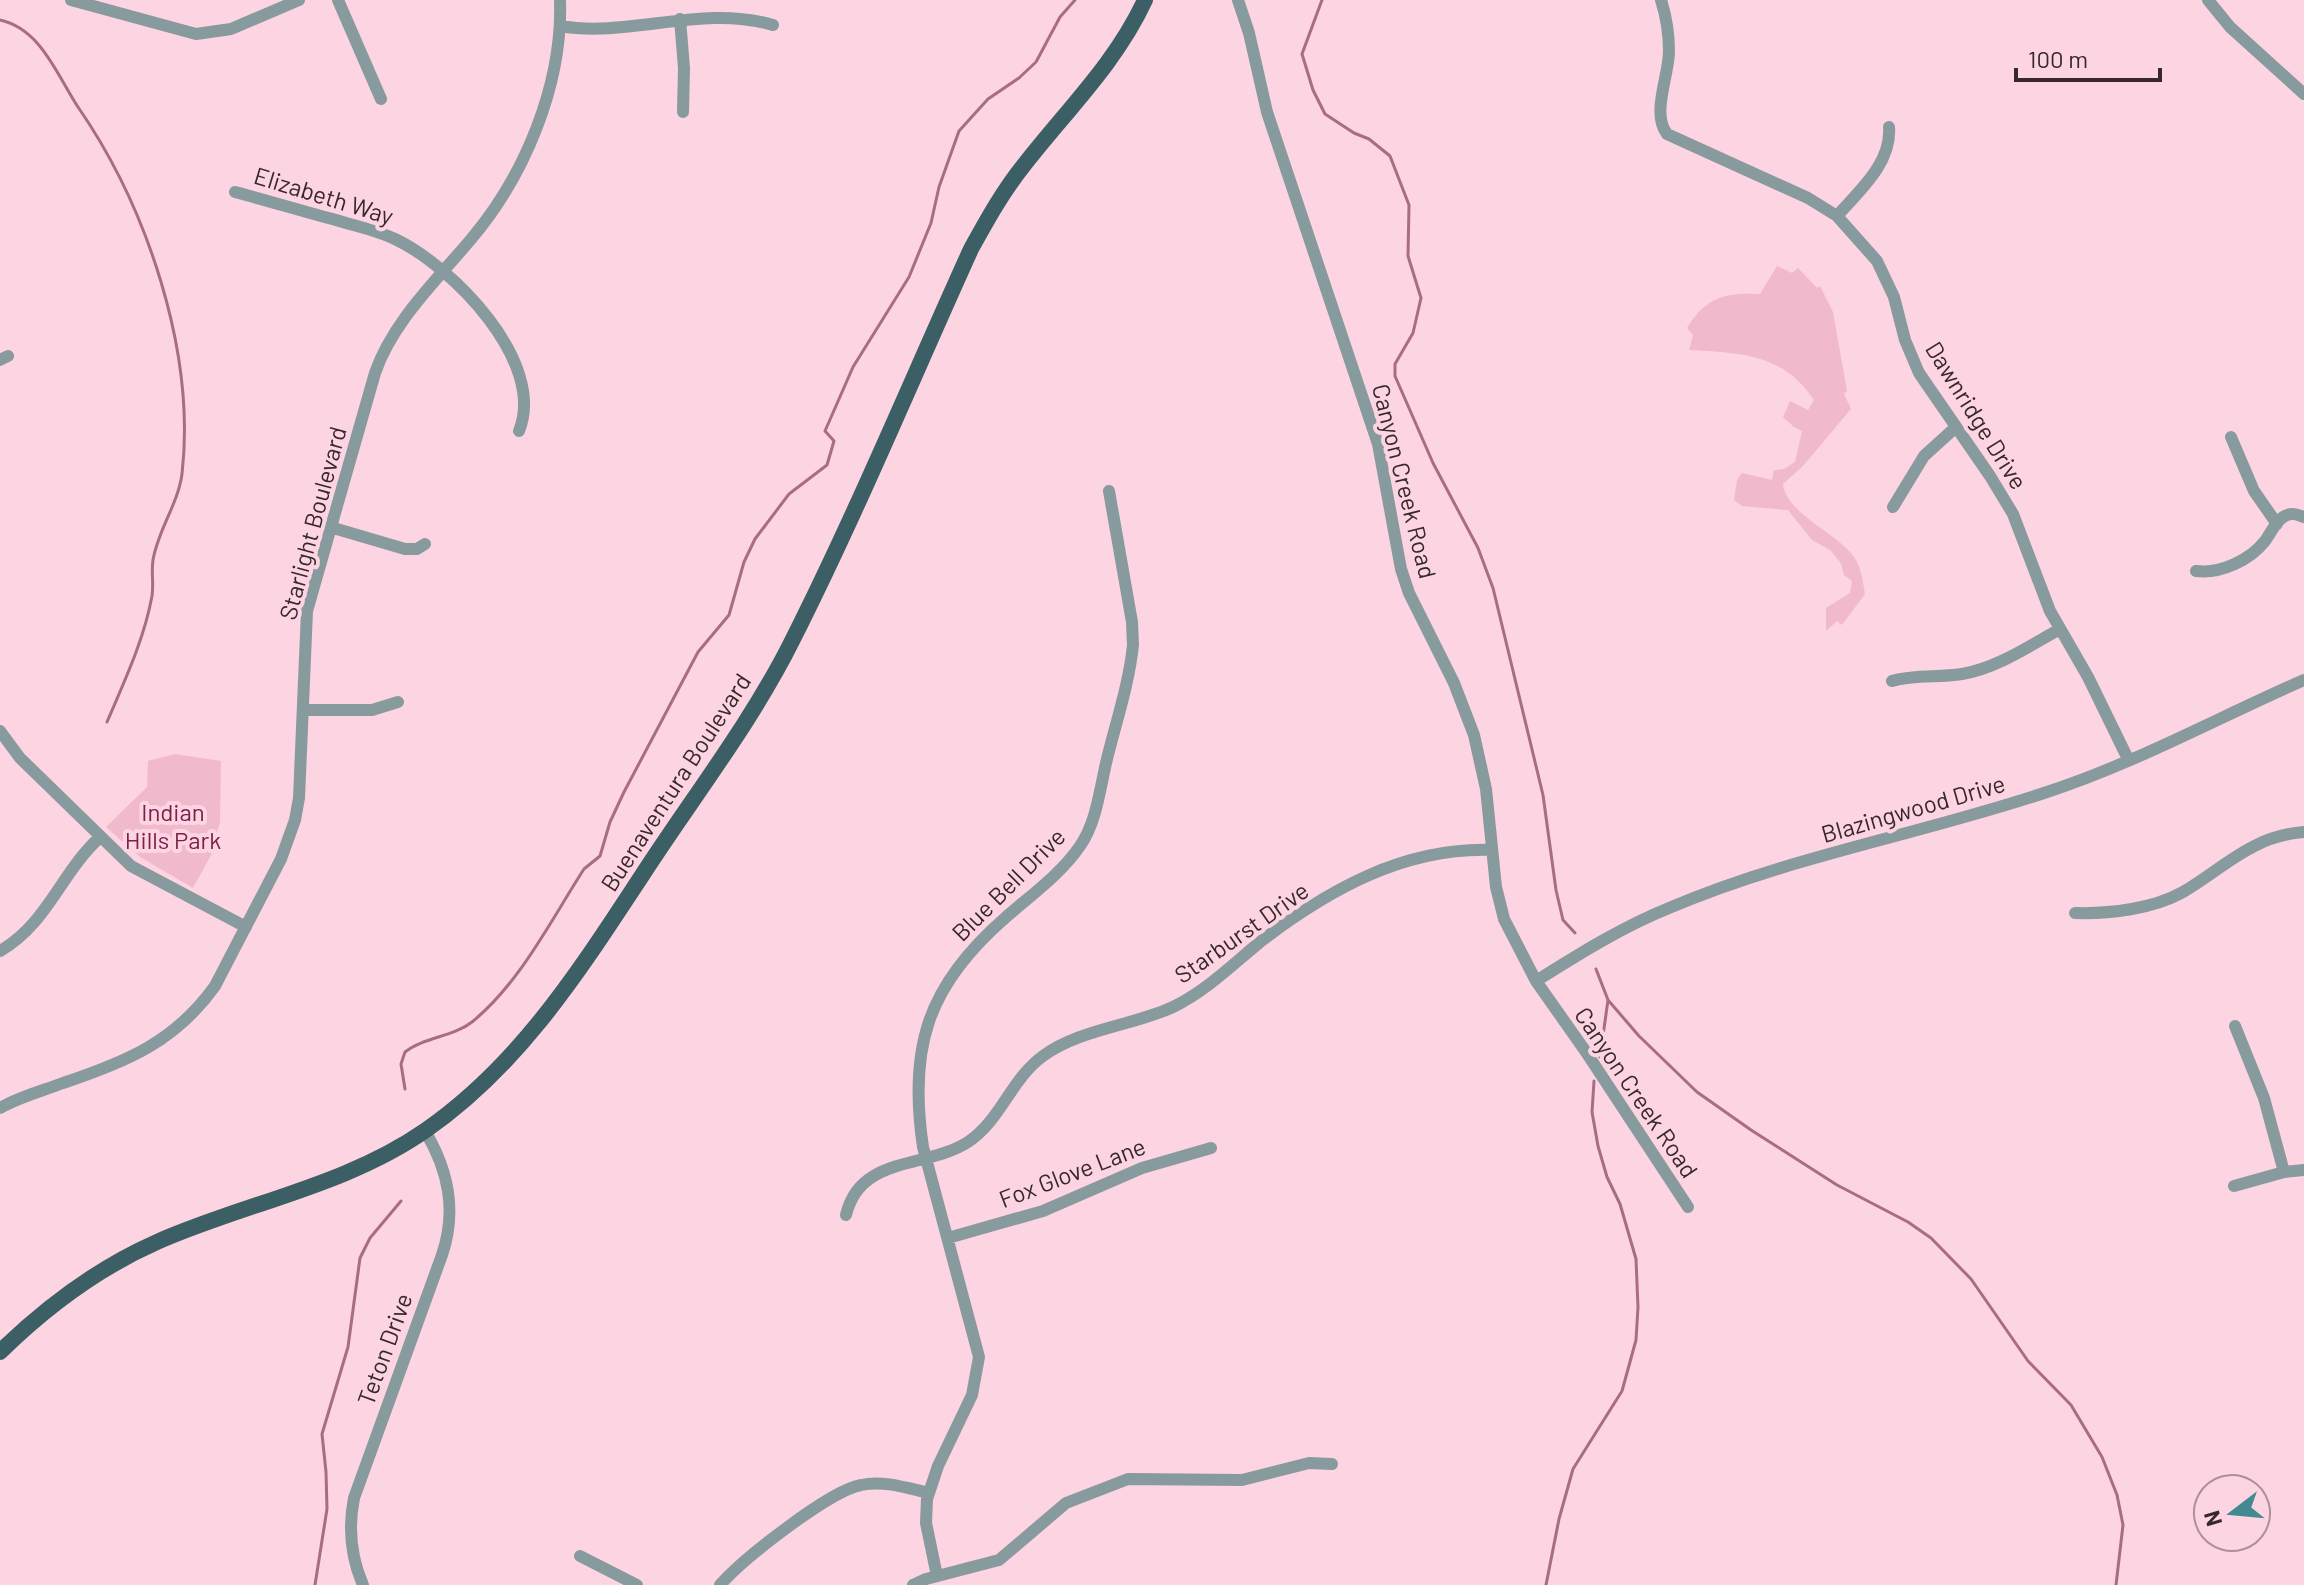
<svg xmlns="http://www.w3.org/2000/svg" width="2304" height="1585" font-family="Barlow,sans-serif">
<rect width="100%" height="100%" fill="#fdd4e1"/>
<!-- green -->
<path fill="#f1b9cc" d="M1777,266l15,7 6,-5 19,20 3,-2 13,26 14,79 -3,3 7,15 -48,57 -20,18c3,30 55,49 71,73 7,9 9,26 11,37l-23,31 -5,-4 -11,10v-23l24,-15 2,-12 -8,-6 -3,-12 -11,-13 -18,-10 -24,-30 -46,-4 -8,-6 3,-20 5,-7 30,7 2,-10 10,-1 11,-7 7,-31 -8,-4 -11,-10 7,-16 18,9 6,-10c-31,-47 -74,-47 -125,-50l4,-15 -6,-7c20,-32 38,-35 73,-34z
M175,754l46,7 -1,61 -9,33 -18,33 -53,-31 -34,-30 41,-40 1,-26z"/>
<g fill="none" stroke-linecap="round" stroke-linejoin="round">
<!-- stream -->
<path stroke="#a86d83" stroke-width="3" d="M1322,0l-20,54 11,36 12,24 29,19 15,6 21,17 19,49 -1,51 13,42 -8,35 -18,31v12l38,87 45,85 15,40 50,207 13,95 7,30 12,13
M0,20c41,9 57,55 78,87 69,100 118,245 104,367 -4,30 -24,56 -29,86 -2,12 1,24 -1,36 -8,44 -28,86 -45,126
M1596,969l12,31 31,36 58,56 54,38 86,55 71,37 23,16 40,41 57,82 43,44 31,52 15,38 6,30 -7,60
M1600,1057l8,-57
M405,1089l-4,-25 4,-12c19,-15 48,-15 67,-30 48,-39 79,-102 112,-153l16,-13 10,-34 14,-30 74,-140 31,-37 15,-53 11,-23 34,-45 38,-29 7,-24 -9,-10 28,-64 56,-90 22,-54 8,-36 20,-56 29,-32 31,-21 17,-16 24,-45 15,-17
M315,1585l12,-76 -1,-37 -4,-38 26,-87 12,-89 10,-20 31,-37
M1546,1585l13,-66 14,-50 49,-78 14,-51 2,-33 -2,-48 -16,-55 -13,-27 -9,-31 -6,-34 2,-31"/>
<!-- minor -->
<path stroke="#879a9d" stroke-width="12" d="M71,0l125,34 35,-5 68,-29
M338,0l43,99
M1238,0l11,33 18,79 111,332 23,125 8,24 45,90 20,52 12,54 10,98 8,32 32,62 50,71 102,155
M1661,0c5,16 8,35 8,51 0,25 -18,62 -2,83l141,64 29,18 40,45 17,36 11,43 14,33 71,103 23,38 37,97 38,66 40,82
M2208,0l22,27 74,67
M680,19l4,49 -1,44
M560,26c71,12 141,-22 213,-1
M235,192c34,9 67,19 101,28 19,6 40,10 59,19 57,27 152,123 124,192
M1837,216c22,-25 55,-53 52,-89
M0,360l8,-4
M2231,437l23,54 23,33
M1893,507l31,-51 32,-29
M330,527l75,22h12l8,-5
M2196,571c25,3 54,-11 69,-30 6,-8 11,-21 20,-25 7,-4 13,-1 19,1
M1892,681c23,-7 46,-3 70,-7 35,-6 67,-28 98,-45
M303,710h69l26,-8
M0,731l20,27 111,108 115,61
M2075,913c34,1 78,-4 108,-21 42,-25 69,-56 121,-60
M0,951c48,-28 60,-77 100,-114
M1536,981c43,-27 86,-54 133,-73 122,-52 253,-74 378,-116 89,-29 172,-75 257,-112
M2235,1026l29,72 20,74
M0,1108c19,-11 42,-17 63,-25 63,-21 112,-41 152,-97l66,-127 14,-39 4,-22 8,-187 68,-238c18,-52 62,-93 97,-135 53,-63 91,-154 88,-238
M2234,1186l50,-14 20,-2
M846,1215c14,-60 80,-46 122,-73 33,-22 43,-63 75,-86 37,-27 89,-30 130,-49 33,-16 59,-42 87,-65 68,-52 144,-95 232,-92
M948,1238l95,-27 99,-43 69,-20
M580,1556l57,29
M937,1576l-11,-53 1,-24 11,-33 34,-71 7,-38 -56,-210c-15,-100 5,-162 82,-229 25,-22 56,-44 75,-72 17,-24 20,-59 27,-87 9,-37 22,-75 26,-114l-1,-23 -23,-131
M363,1585c-12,-28 -15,-57 -9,-87l88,-243c15,-44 7,-84 -17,-124
M720,1585c23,-26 109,-94 141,-100 23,-5 46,3 68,8
M913,1585l13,-6 73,-19 67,-57 62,-24 114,1 67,-17 23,1"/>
<!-- major -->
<path stroke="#3c5f65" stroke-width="16" d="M0,1352c46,-45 98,-84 157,-110 88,-39 189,-56 269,-112 95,-66 155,-162 217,-256 50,-77 108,-151 149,-233 65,-129 120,-262 179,-392 16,-29 32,-58 53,-84 42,-54 92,-102 121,-165"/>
</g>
<g text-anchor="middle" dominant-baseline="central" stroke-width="8" stroke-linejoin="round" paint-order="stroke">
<!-- street labels -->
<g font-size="24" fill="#37282d" stroke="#fdd4e1">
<text transform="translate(324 195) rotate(17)">Elizabeth Way</text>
<text transform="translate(1977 415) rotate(58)">Dawnridge Drive</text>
<text transform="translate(1405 481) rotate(76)">Canyon Creek Road</text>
<text transform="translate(312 523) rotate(-75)">Starlight Boulevard</text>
<text transform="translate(675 782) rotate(-57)">Buenaventura Boulevard</text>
<text transform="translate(1913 808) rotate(-16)">Blazingwood Drive</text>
<text transform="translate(1008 884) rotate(-45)">Blue Bell Drive</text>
<text transform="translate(1241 932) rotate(-35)">Starburst Drive</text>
<text transform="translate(1637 1092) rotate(56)">Canyon Creek Road</text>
<text transform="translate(1072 1172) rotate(-21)">Fox Glove Lane</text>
<text transform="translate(384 1349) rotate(-70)">Teton Drive</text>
</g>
<!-- park labels -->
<g font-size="24" fill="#7b204b" stroke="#fdd4e1">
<text x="173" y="811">Indian<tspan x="173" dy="28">Hills Park</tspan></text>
</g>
</g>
<!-- north arrow -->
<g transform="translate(2232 1513) rotate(254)"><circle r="38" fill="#fdd4e1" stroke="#ae8f99" stroke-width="2"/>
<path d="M0-6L14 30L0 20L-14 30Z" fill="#428992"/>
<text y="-12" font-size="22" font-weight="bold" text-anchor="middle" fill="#37282d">N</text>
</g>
<!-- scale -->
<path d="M2016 68v12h144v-12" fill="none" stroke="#37282d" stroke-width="4"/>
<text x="2028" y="68" font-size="24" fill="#37282d" stroke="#fdd4e1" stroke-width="6" paint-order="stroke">100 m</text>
</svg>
